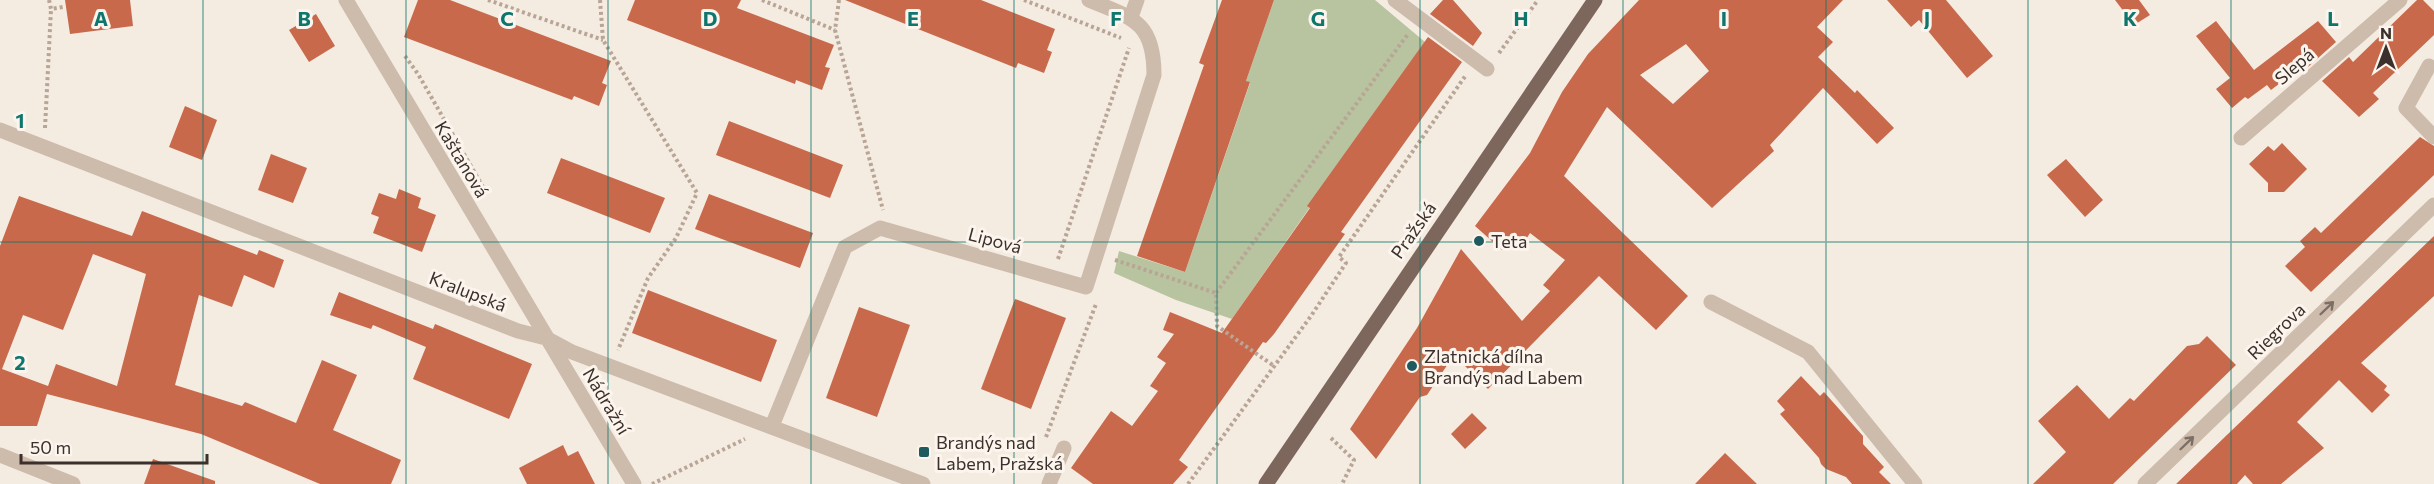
<svg xmlns="http://www.w3.org/2000/svg" width="2434" height="484" font-family="Commissioner,sans-serif">
<rect width="100%" height="100%" fill="#f4ebe1"/>
<!-- green -->
<path fill="#b8c4a0" d="M1274,0h101l50,42 -193,277 -56,-19 -62,-27 5,-22 66,21 65,-189 -4,-2z"/>
<!-- building -->
<path fill="#c8694b" fill-rule="evenodd" d="M65,0h65l3,26 -63,8z
M418,0h32l161,61 -9,22 5,2 -8,21 -25,-10 -2,4 -168,-63z
M635,0h106l-4,8 97,37 -9,22 5,1 -8,22 -26,-10 -1,4 -168,-64z
M845,0h136l74,29 -8,21 5,2 -8,21 -26,-10 -2,5z
M1222,0h52l-28,81 4,1 -65,190 -48,-16 67,-191 -5,-2z
M1443,0h10l29,33 -9,13 -43,-32z
M1639,0h204l-26,27 16,15 -15,15 37,36 2,-3 37,38 -17,16 -54,-56 -53,57 4,6 -62,57 -105,-101 -43,69 124,120 -32,34 -57,-54 -111,113 -34,-34 -27,40 -7,2 -44,62 -26,-30 67,-101 44,-79 61,72 28,-30 -7,-6 22,-25 -35,-27 -7,11 -12,-9 -9,15 -27,-24 55,-73 32,-61 26,-38zM1686,44l23,27 -36,33 -33,-29z
M1887,0h59l47,56 -26,22 -48,-58 -8,7z
M2115,0h24l11,15 -16,10z
M2417,0h6l11,11v24l-61,58 6,6 -20,18 -37,-36 27,-24 4,5z
M316,14l19,32 -26,16 -20,-32z
M2216,21l38,49 64,-49 18,21 -28,25 -3,-3 -34,26 -4,-5 -19,14 -3,-2 -13,11 -16,-19 14,-11 -34,-42z
M1428,37l34,25 -121,170 4,2 -71,100 -8,9 -3,-1 -84,118 9,7 -15,17h-80l-22,-16 40,-57 21,15 26,-35 -8,-5 16,-23 -9,-6 17,-23 -11,-4 7,-18 52,21 88,-125 -3,-2z
M185,106l32,14 -15,40 -33,-13z
M729,121l114,44 -13,33 -114,-43z
M2420,137l14,9v29l-123,117 -26,-26 20,-19 -5,-6 15,-14 6,6z
M2282,143l25,26 -23,23h-16v-9l-19,-19 19,-18 6,5z
M271,154l36,14 -14,35 -35,-13z
M561,158l104,40 -15,35 -103,-40z
M2066,159l37,41 -18,17 -38,-42z
M399,189l22,9 -3,10 18,7 -14,37 -49,-19 6,-16 -8,-3 8,-21 17,6z
M709,194l104,39 -13,35 -105,-39z
M19,196l113,40 10,-25 115,44 2,-5 25,10 -10,28 -30,-13 -12,32 -33,-12 -24,90 67,21 3,-4 51,21 26,-63 35,15 -24,55 68,30 -10,24h-71l-119,-50 -154,-40 -10,32h-37v-180zM93,254l53,20 -29,112 -61,-22 -8,22 -46,-17 21,-54 40,15z
M2434,236v60l-73,67 26,23 -3,4 6,5 -18,18 -33,-33 -42,42 27,26 -43,36h-28l-8,-9 -8,9h-61z
M648,290l129,50 -16,42 -129,-49z
M339,292l94,37 2,-5 97,40 -23,55 -96,-40 13,-32 -53,-22 -2,4 -41,-14z
M1015,299l51,19 -35,91 -50,-20z
M859,307l51,18 -33,92 -51,-19z
M2207,336l29,29 -123,119h-80l33,-32 -28,-31 39,-36 32,34 21,-21 4,3 53,-55 12,-2z
M1801,376l19,20 4,-4 39,44v8l21,23 -5,5 12,12h-39l-6,-7 -20,-8 -5,-5 -2,-6 -39,-44 5,-4 -8,-9z
M1472,413l15,15 -22,21 -14,-15z
M563,445l5,11 10,-5 17,33h-68l-8,-16z
M1725,453l32,31h-62z
M153,459l62,22v3h-71z"/>
<g fill="none" stroke-linecap="round" stroke-linejoin="round">
<!-- path -->
<path stroke="#b9a596" stroke-width="4" stroke-dasharray="3 3" stroke-linecap="butt" d="M49,0l2,9 12,-2
M488,0l115,40
M600,0l3,40 94,153 -21,45 -28,40 -30,72
M762,0l73,30
M839,0l-4,30 48,180
M1024,0l97,38
M1499,53l39,-53
M405,56l13,18 69,120
M45,128l6,-119
M1058,259l71,-211
M1115,260l101,33 1,33 57,40
M1216,293l192,-259
M1046,437l50,-133
M1331,438l23,22 -12,24
M652,484l93,-45
M1188,484l123,-168 35,-53 -7,-6 127,-182"/>
<!-- minor -->
<path stroke="#cdbbac" stroke-width="15" d="M346,0l288,484
M1395,0l92,69
M1131,17l6,-17
M2429,66l-23,42 28,29
M0,130l518,201 28,7 26,14 351,132
M2241,138l159,-138
M1711,302l97,50 107,132
M772,426l73,-179 35,-19 206,59 68,-212c0,-53 -21,-57 -65,-75
M0,455l73,29
M1049,484l15,-36
M2145,484l289,-279"/>
<!-- major -->
<path stroke="#7d675c" stroke-width="15" d="M1266,484l329,-484"/>
</g>
<!-- one-way arrows -->
<defs><path id="oneway-shaft" d="M-6 0H5M1.5-3L5.5 0L1.5 3" fill="none" stroke-width="1.6" stroke-linecap="round" stroke-linejoin="round" transform="scale(1.5)"/></defs>
<g stroke="#7d6f65">
<use href="#oneway-shaft" transform="translate(2327 308) rotate(-44)"/>
<use href="#oneway-shaft" transform="translate(2187 443) rotate(-44)"/>
</g>
<!-- grid -->
<path fill="none" stroke="#0f766e" stroke-width="1.5" stroke-opacity="0.55" d="M203,0v484M406,0v484M608,0v484M811,0v484M1014,0v484M1217,0v484M1420,0v484M1623,0v484M1826,0v484M2028,0v484M2231,0v484M0,242h2434"/>
<!-- markers -->
<g fill="#1f5a5e" stroke="#fbf5ee" stroke-width="2">
<circle cx="1479" cy="241" r="6"/>
<circle cx="1412" cy="366" r="6"/>
<rect x="918" y="446" width="12" height="12" rx="3"/>
</g>
<g text-anchor="middle" dominant-baseline="central" stroke-width="6" stroke-linejoin="round" paint-order="stroke">
<!-- street labels -->
<g font-size="18" fill="#3b302b" stroke="#fbf5ee">
<text transform="translate(2294 66) rotate(-41)">Slepá</text>
<text transform="translate(462 159) rotate(59)">Kaštanová</text>
<text transform="translate(1413 230) rotate(-55)">Pražská</text>
<text transform="translate(995 240) rotate(15)">Lipová</text>
<text transform="translate(468 291) rotate(21)">Kralupská</text>
<text transform="translate(2276 331) rotate(-44)">Riegrova</text>
<text transform="translate(607 401) rotate(59)">Nádražní</text>
</g>
<!-- poi labels -->
<g font-size="18" fill="#3b302b" stroke="#fbf5ee" text-anchor="start">
<text x="1491" y="241">Teta</text>
<text x="1424" y="356">Zlatnická dílna<tspan x="1424" dy="21">Brandýs nad Labem</tspan></text>
<text x="936" y="442">Brandýs nad<tspan x="936" dy="21">Labem, Pražská</tspan></text>
</g>
</g>
<g font-size="20" text-anchor="middle" font-weight="bold" fill="#0f766e" stroke="#fbf5ee" stroke-width="6" stroke-linejoin="round" paint-order="stroke">
<text x="101" y="26">A</text>
<text x="304" y="26">B</text>
<text x="507" y="26">C</text>
<text x="710" y="26">D</text>
<text x="913" y="26">E</text>
<text x="1116" y="26">F</text>
<text x="1318" y="26">G</text>
<text x="1521" y="26">H</text>
<text x="1724" y="26">I</text>
<text x="1927" y="26">J</text>
<text x="2130" y="26">K</text>
<text x="2333" y="26">L</text>
<text x="20" y="128">1</text>
<text x="20" y="370">2</text>
</g>
<!-- north arrow -->
<g transform="translate(2386 48)" stroke="#fbf5ee" stroke-width="4.5" paint-order="stroke">
<path d="M0-4.5L10 22L0 15L-10 22Z" fill="#3b302b"/>
<text y="-9" font-size="16" font-weight="bold" text-anchor="middle" fill="#3b302b">N</text>
</g>
<!-- scale -->
<path d="M21 454v9h186v-9" fill="none" stroke="#3b302b" stroke-width="3"/>
<text x="30" y="454" font-size="18" fill="#3b302b" stroke="#fbf5ee" stroke-width="4.5" paint-order="stroke">50 m</text>
</svg>
